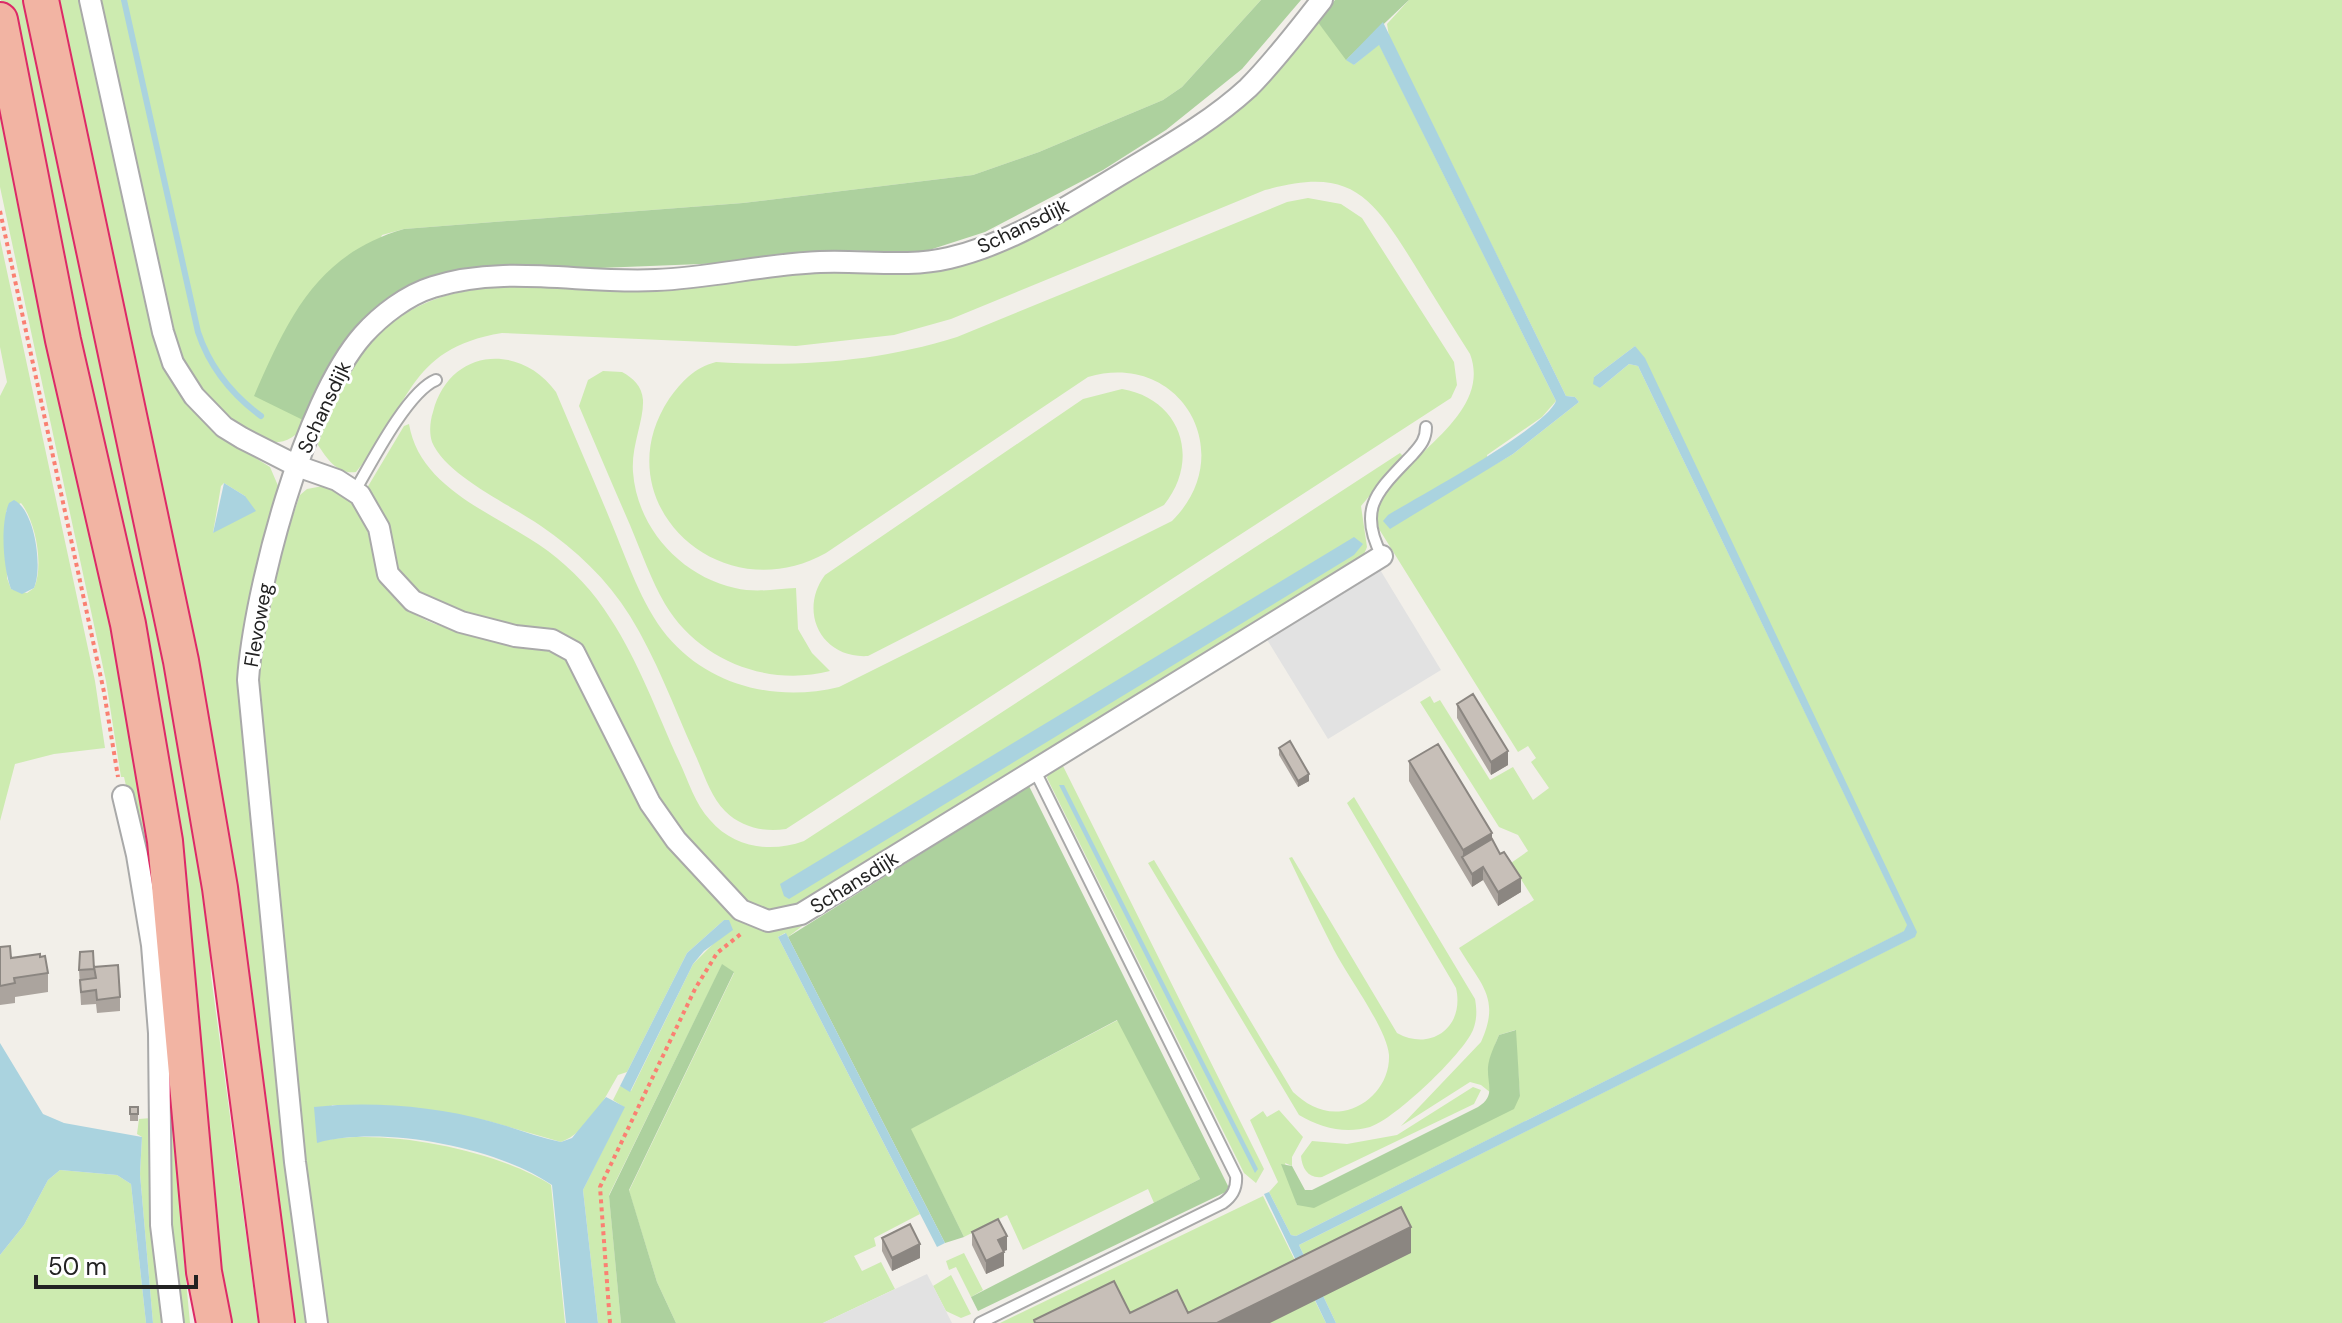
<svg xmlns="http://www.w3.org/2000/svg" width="2342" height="1323" font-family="'DM Sans',sans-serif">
<rect width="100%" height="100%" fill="#f2efe9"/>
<!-- grass -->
<path fill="#cdebb0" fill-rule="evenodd" d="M1,0h30l176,869 4,107 47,347h-25l-11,-52 -122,-812z
M47,0h35l69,322 84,123 35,22 9,21 -39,201 1,21 69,613h-25zM224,483l21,13 -32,37 8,-47z
M99,0h1162l-79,87 -19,13 -124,52 -66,23 -230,28 -339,26 -22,6 -75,187c-42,63 -111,-37 -131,-74z
M1409,0h933v1323h-1006l-37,-78 615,-308 -279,-591 -41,31 6,11 29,-24 9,2 270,560 -3,5 -609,305 -5,-1 -22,-43 9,-10 -28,-62 13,-9 4,6 12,-7 24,27 -11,20v9l-7,-3 12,42 223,-109 -5,-66 -16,5c-9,21 -12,36 -8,58l-10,-8 -11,-3 -69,44 80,-84c20,-44 0,-57 -22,-94l75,-48 -23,-37 17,-12 -10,-16 -19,-8 -79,-125 10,-6 4,7 6,-3 50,80 23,-13 20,33 16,-12 -18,-26 5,-4 -8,-12 -10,6 -5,-8 -134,-215c-19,-57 119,-101 91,-175 -19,-30 -38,-60 -56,-90 -43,-69 -63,-98 -149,-74l-314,129 -57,16 -98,11 -294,-13c-97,16 -91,75 -146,139 -18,3 -29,-13 -38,-27 2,-24 21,-56 34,-77 73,-113 189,-74 303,-78 55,-2 108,-15 163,-19 44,-2 89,7 132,-3 68,-15 126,-56 184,-91 33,-20 67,-38 97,-62 33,-26 59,-62 86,-94l37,44 25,-21 177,357 -14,16 -55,38 2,13 24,-14 66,-52 -4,-5 -9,-1 -177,-360 -2,-12z
M0,65l140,664 37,338 5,171 8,85h-9l-52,-524 -5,-22h-3l-15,-96 -106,-494z
M1308,198l33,6 21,14 92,144 3,23 -6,13 -665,431c-22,3 -44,-1 -61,-18 -15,-15 -22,-40 -31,-59 -20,-45 -38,-94 -64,-136 -23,-37 -54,-66 -89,-90 -30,-21 -95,-50 -109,-84 -3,-9 -2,-21 1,-30 16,-64 87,-70 123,-20 18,43 37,86 55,130 16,38 30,82 56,114 43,51 110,66 172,51l333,-166c68,-67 9,-171 -84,-144l-262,176c-107,60 -224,-52 -157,-154 13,-18 25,-31 47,-37 84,5 161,0 241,-25l330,-135z
M0,239l95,442 10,67 -51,6 -39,10 -15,57v-425l7,-14 -7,-35zM21,503c15,19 23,63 13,85l-7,5 -16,-4 -4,-11 -1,-67z
M603,371l19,1c11,6 20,14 21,28 1,21 -12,46 -10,72 4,56 48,104 102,116 21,5 40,1 61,0l2,41 14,24 18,18c-62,16 -131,-10 -165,-67 -14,-24 -24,-53 -35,-79 -17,-39 -34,-79 -51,-119l9,-26z
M1122,389c59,10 79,70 42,116l-296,151c-47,3 -70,-45 -43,-81l258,-176z
M409,424c11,67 91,91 139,127 24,18 46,41 62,67 29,44 47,95 69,143 9,19 16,43 31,59 24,28 61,33 94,21l596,-388 3,3 -42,50 6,41 -5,12 -564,347 -29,5 -15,-4 -14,-10 -66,-74 -94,-178c-19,-16 -40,-15 -64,-19 -28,-5 -77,-17 -99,-35 -33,-26 -21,-68 -50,-103l37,-62z
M323,486c63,18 35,76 72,113 45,45 123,33 172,60l84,164 75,87 19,14 22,6 39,-7 -18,14 -3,-4 -7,4 142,277 -46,24 2,8 -22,10 8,15 19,-9 14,27 -72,34h-147l-19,-41 -28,-91 105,-218 -12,-8 -113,230 12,128h-23l-15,-133 41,-83 -11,-7 7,-14 11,5 62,-127 23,-23 8,-21 -37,33 -60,119 -9,3c-13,23 -30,57 -57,67l-73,-21 -47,-9 -109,-7 -15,37c62,-16 180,8 234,43l14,138h-239l-20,-146 -50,-484 12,-89 16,-63 16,-46 7,-6z
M1062,764l202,405 -8,14 -12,-10 -197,-395 1,-5z
M1354,797l121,202c2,11 2,21 -2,31 -10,24 -78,89 -103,97 -25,7 -49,1 -71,-12l-151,-252 6,-3 139,232c14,13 30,22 50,19 27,-5 47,-29 46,-56 -2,-27 -44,-82 -57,-109 -15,-29 -29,-59 -43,-88l3,-1 105,176c34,19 68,-6 59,-45l-109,-185z
M1118,1020l82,159 -46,24 -6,-14 -125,61 -16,-35 -43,22 -54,-108z
M1473,1087l8,3 -7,14 -152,73c-13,2 -20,-8 -21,-21l11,-15 35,3 50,-9z
M151,1118l13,205h-11l-13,-149 2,-37 -5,-3 2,-15z
M60,1170l57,5 14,9 15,139h-146v-68l24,-30 24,-45z
M1263,1196l63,127h-326z
M964,1253l19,37 -12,7 -15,-30 -7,3 -3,-9z
M951,1275l20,39 -10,4 -15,-7 -13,-25z"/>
<!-- forest -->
<path fill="#add19e" d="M1261,0h40l-59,69 -76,61 -63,40 -118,62 -65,21 -79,-3 -61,11 -257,10 -110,15 -22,10 -26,31 -58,95 -53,-26c34,-78 63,-142 150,-167l339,-26 230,-28 66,-23 124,-52 19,-13z
M1335,0h74l-63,60 -29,-39z
M1029,786l201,404 -252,121 -7,-14 229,-118 -83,-159 -206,109 53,108 -19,6 -157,-306z
M722,964l12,8 -105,218 28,92 19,41h-55l-12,-127z
M1516,1030l4,66 -6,13 -200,99 -17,-3 -16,-41 11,2 13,24h7l166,-83c18,-11 9,-22 10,-40 1,-11 7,-22 11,-32z"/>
<!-- parking -->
<path fill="#e2e2e2" d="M1379,568l62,102 -113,69 -62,-101z
M927,1274l25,49h-129z"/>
<!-- water -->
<path fill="#aad3df" d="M1383,22l183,374 9,1 4,5 -66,52 -123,75 -7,-8 5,-6c31,-19 158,-87 168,-114l-177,-356 -25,20 -8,-5z
M1635,346l10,12 272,574 -2,5 -616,308 37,78h-10l-62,-129 5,-2 22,43 5,1 608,-305 3,-6 -269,-559 -9,-2 -29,24 -7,-4 1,-7z
M224,483l21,13 11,15 -43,22z
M14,500c21,10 29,68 20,88l-12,6 -11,-5c-8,-22 -11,-65 -2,-86z
M1354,537l9,7 -9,11 -565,344 -5,-3 -4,-12z
M1059,785h5l194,384 -3,4z
M724,920h5l4,10 -29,21 -11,13 -63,128 -10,-6 67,-133z
M786,933l159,310 -8,4 -159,-310z
M0,1043l43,71 21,9 78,14 -2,37 13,149h-7l-15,-139 -14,-9 -57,-5 -12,10 -24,45 -24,30z
M606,1097l19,10 -42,83 15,133h-32l-14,-138c-55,-38 -171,-60 -235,-42l-3,-36c56,-6 120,-1 175,14 24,6 47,16 72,21l11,-4z"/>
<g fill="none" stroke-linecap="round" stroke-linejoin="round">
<!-- stream -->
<path stroke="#aad3df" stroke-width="6" d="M124,0l74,332c12,36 33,62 63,84"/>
<!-- service casing -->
<g stroke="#a9a9a9" stroke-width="14">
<path id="service" d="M355,491c16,-28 53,-100 81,-111
M1382,556c-26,-49 -3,-66 31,-102 8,-9 13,-15 13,-27
M980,1323l243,-120c10,-7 14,-15 13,-27l-201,-405"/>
</g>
<!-- minor casing -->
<g stroke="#a9a9a9" stroke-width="24">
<path id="minor" d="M90,0l73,332 10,31 21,33 30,31 18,11 55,28 40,14 23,15 19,33 9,46 25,27 48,21 54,14 37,4 22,12 76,151 26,37 65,70 27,11 33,-7 581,-358
M123,796l14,59 15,90 7,88 2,192 12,98
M317,1323l-22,-161 -47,-482c6,-88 56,-278 115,-345 18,-20 44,-40 70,-48 71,-23 150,-3 223,-7 55,-2 109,-16 164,-18 43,-2 87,6 129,-4 64,-15 119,-52 174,-85 43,-26 88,-51 125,-85 27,-27 50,-58 74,-88"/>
</g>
<!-- trunk casing -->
<g stroke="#dc2a67" stroke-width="38">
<path id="trunk" d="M41,0l140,661 39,227 57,435
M0,20l63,320 65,284 37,217 39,431 10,51"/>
</g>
<!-- path -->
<path stroke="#fa8072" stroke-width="4" stroke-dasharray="4 4" stroke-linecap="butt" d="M0,211l104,481 14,85
M610,1323l-10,-136 95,-198 22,-36 25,-20"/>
<!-- service -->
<use href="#service" stroke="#fff" stroke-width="10"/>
<!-- minor -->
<use href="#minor" stroke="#fff" stroke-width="20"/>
<!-- trunk -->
<use href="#trunk" stroke="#f2b4a3" stroke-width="34"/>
</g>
<!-- wall -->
<path fill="#aba49e" d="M1457,704l51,61 -17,10 -34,-57z
M1279,748l30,33 -11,6 -19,-32z
M1409,761l83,79 29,52 -23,14 -15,-26 -11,7 -63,-106z
M0,947l11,11 29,-1 8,16v19l-33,5v6l-15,2z
M94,967l26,30v14l-23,2 -1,-9 -15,1 -2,-35 15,-1v9z
M130,1107h8v14h-8z
M972,1232l35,18 -3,1v15l-18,8 -14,-29z
M882,1238l38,20 -28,13 -10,-20z"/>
<!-- shaded-wall -->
<path fill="#8b8681" d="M1508,751v14l-17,10v-13z
M1309,774v7l-11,6v-6z
M1492,833v19l-29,7v-9z
M1483,867v13l-11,7v-13z
M1521,878v14l-23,14v-14z
M1411,1227v26l-141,70h-53z
M1007,1236v14l-9,3v-13z
M920,1244v14l-28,13v-13z
M1004,1252v14l-18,8v-13z"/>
<!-- building -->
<path fill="#c7bfb8" stroke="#8b8681" stroke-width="2" d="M1473,694l35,57 -17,11 -34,-58z
M1290,741l19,33 -11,7 -19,-33z
M1438,744l54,89 -29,17 -54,-89z
M1492,839l8,15 4,-2 17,26 -23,14 -15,-25 -11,7 -10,-17z
M10,946l1,12 29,-4v3l5,-1 3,17 -34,5 1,5 -15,3v-39z
M93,951l1,18 -15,1 1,-18z
M118,965l2,32 -23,3 -1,-10 -15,2 -1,-12 16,-2 -2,-11z
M130,1107h8v7h-8z
M1401,1207l10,20 -194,96h-182l-1,-3 80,-39 16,32 47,-23 11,23z
M998,1219l9,17 -9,4 6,12 -18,9 -14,-29z
M910,1224l10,20 -28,14 -10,-20z"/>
<g text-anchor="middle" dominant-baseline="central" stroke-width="6" stroke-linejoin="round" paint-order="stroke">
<!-- street labels -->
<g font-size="20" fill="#222" stroke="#fff">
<text transform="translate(1023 226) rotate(-26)">Schansdijk</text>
<text transform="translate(324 407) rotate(-65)">Schansdijk</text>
<text transform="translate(258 625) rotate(-80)">Flevoweg</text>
<text transform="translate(854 882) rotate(-32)">Schansdijk</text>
</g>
</g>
<!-- scale -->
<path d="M36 1275v12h160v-12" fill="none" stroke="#222222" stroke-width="4"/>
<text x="48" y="1275" font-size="24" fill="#222222" stroke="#ffffff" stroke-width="6" paint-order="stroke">50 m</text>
</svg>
